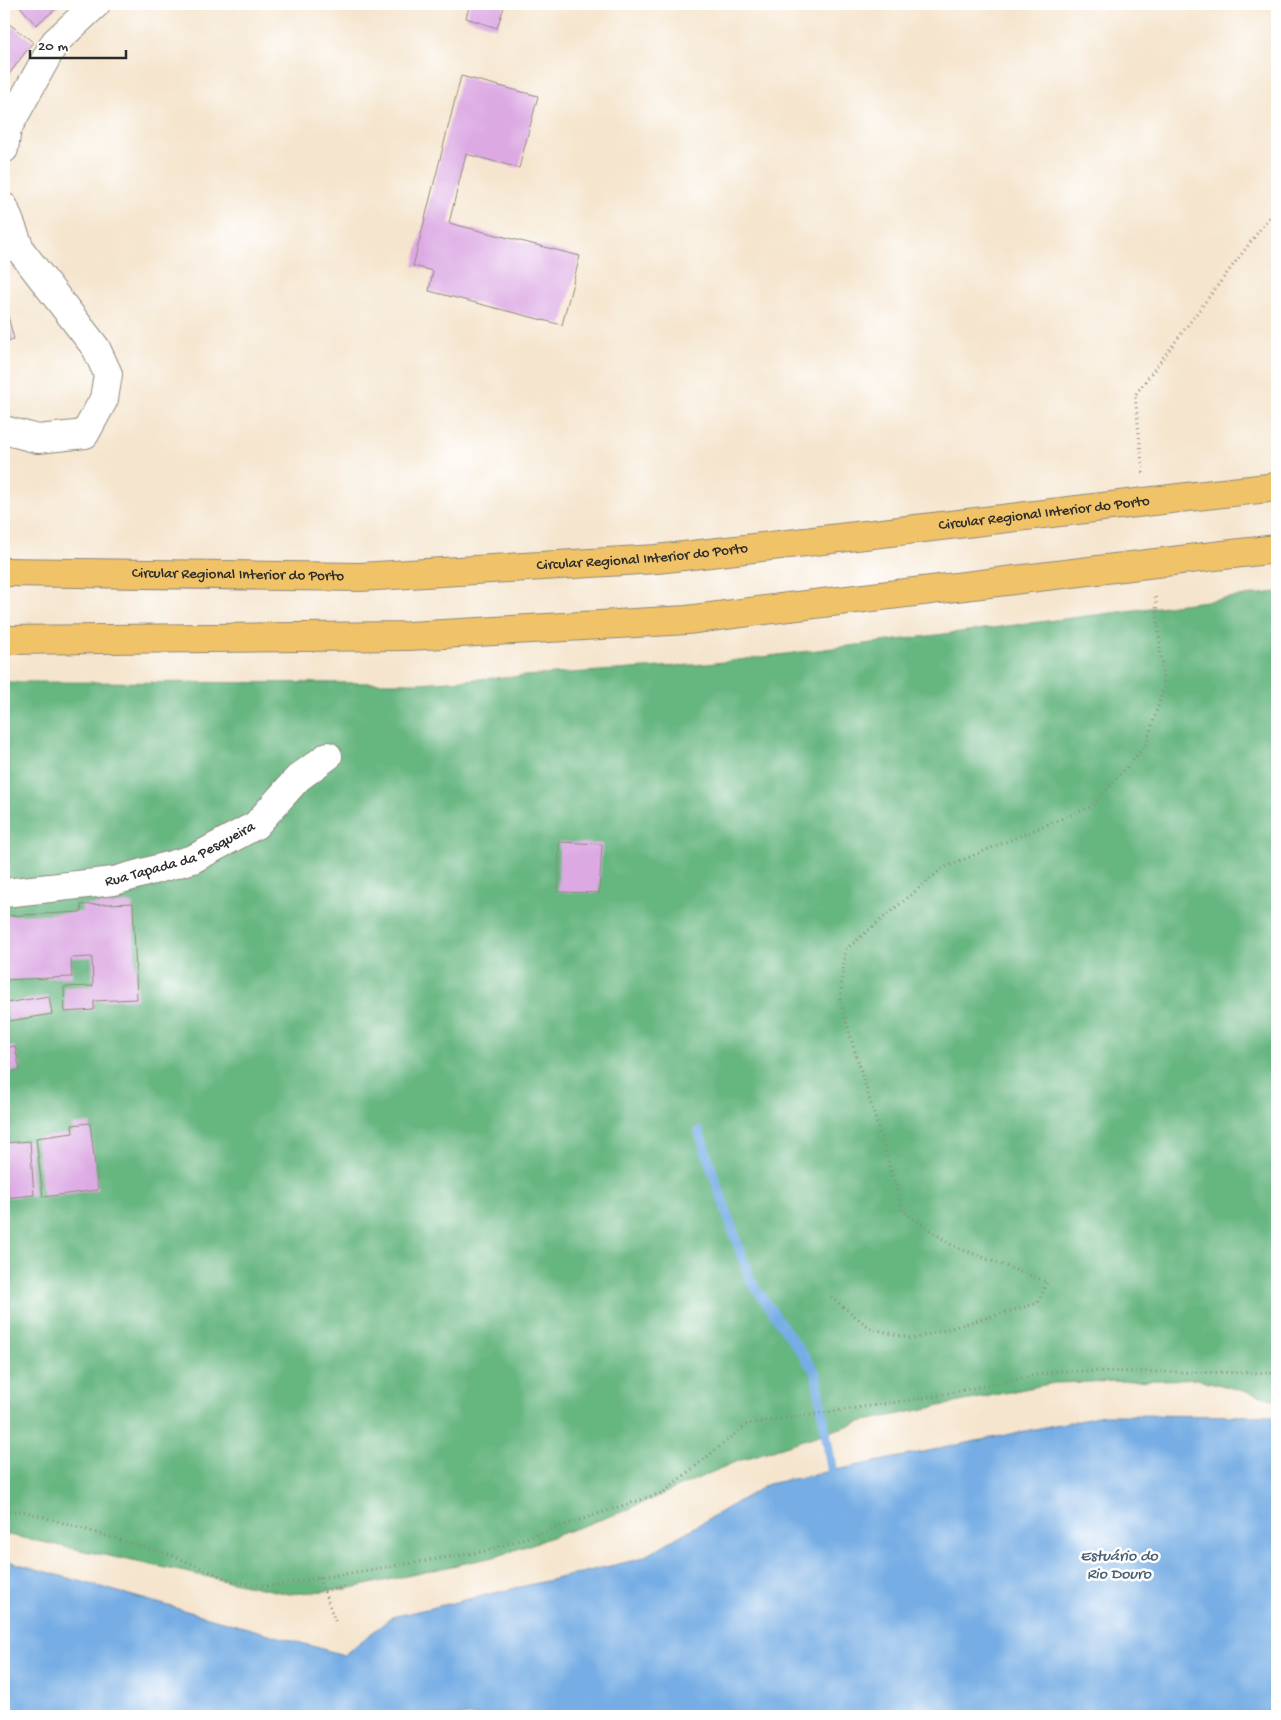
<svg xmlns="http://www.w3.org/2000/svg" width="1281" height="1720" font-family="'Gochi Hand',sans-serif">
<rect width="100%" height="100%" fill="#fff"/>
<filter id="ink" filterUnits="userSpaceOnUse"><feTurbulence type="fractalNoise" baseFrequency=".02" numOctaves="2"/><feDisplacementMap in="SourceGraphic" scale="10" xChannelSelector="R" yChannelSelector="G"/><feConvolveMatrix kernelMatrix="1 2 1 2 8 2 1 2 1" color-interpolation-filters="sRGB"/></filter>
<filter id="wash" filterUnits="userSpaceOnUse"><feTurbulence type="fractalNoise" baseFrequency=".0096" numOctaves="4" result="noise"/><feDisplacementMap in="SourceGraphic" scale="20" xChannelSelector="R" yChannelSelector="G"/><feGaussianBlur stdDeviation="1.12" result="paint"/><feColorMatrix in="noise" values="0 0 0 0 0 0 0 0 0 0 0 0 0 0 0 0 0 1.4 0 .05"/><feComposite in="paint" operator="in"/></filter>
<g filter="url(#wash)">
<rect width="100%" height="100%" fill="#f5e5ce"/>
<!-- forest -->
<path fill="#66b680" stroke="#487056" d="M1277,592v808l-79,-21 -144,4 -194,39 -125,40 -113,50 -124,44 -151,33 -58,5 -285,-60v-852l414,1 289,-19z"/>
<!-- water -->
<path fill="#76ade4" stroke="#506c88" d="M1103,1415l174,1v300h-1273v-156l340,95 48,-38 248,-58 128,-75z"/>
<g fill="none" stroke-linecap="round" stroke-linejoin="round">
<!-- stream -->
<path stroke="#76ade4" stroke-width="10" d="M699,1132l51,148 66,93 18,110"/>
</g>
<g id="blocks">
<!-- building -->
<path fill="#dca9e3" d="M18,4h44l-26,21z
M470,4h35l-8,24 -31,-10z
M4,20l29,22 -29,39z
M461,76l77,20 -19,72 -53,-14 -17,69 131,33 -18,69 -133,-34 4,-20 -20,-5z
M4,301l10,38 -10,3z
M559,842l43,2 -3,49 -41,-1z
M133,903l4,96 -43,2v9l-29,2 -1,-25 29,-1 -1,-29 -21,1 1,19 -68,3v-64l78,-4 -1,-7z
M49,996l3,18 -43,7 -3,-18z
M15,1046l5,24 -16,3v-25z
M90,1123l8,67 -55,7 -7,-59 37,-5 -1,-8z
M30,1141l4,54 -30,3v-55z"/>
</g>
</g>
<g filter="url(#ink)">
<use href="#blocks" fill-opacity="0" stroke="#90887c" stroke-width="1"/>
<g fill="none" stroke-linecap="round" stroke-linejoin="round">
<!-- minor casing -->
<g stroke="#90887c" stroke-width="30">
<g id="minor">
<path d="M4,149l3,-20 48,-87 41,-38"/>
<path d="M4,207l17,44 75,97 12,26 -4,25 -19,35 -47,5 -34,-9"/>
<path id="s1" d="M4,893l110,-12 79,-22 63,-34 42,-47 30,-22"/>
</g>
</g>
<!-- highway casing -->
<g stroke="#90887c" stroke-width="30">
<g id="highway">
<path d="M1196,496l81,-9"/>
<path d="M1206,557l71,-8"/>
<path id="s2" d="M4,572l356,5 297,-18 123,-14"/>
<path d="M4,640l405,-4 278,-16 102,-13"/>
</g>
</g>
<!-- path -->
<path stroke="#90887c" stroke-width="3" stroke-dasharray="1 4" stroke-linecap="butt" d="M1143,473l-8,-78 142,-188
M831,1297l39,31 43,11 125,-36 9,-21 -94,-36 -50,-35 -63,-210 5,-51 98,-82 149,-62 54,-61 18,-58 -9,-93
M4,1511h19l148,44 64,27 35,4 216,-35 178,-59 83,-68 177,-26 133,-27 220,2
M319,1578l17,45
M324,1591l22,-5"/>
<!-- minor -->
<use href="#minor" stroke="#fff" stroke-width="28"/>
<!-- highway -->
<use href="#highway" stroke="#f0c369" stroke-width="28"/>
<!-- highway-bridge casing -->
<g stroke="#90887c" stroke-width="30" stroke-linecap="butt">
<g id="highway-bridge">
<path id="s3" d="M780,545l416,-49"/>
<path d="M789,607l417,-50"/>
</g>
</g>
<!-- highway-bridge -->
<use href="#highway-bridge" stroke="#f0c369" stroke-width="28"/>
</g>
</g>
<g text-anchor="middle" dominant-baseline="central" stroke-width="5" stroke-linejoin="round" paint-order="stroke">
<!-- street labels -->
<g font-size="15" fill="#2b2b2b" stroke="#fff">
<text stroke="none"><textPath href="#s3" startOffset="266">Circular Regional Interior do Porto</textPath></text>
<text stroke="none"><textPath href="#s2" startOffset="639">Circular Regional Interior do Porto</textPath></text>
<text stroke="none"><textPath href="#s2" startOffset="234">Circular Regional Interior do Porto</textPath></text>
<text stroke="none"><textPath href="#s1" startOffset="182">Rua Tapada da Pesqueira</textPath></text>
</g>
<!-- water labels -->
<g font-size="16" font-style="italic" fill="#495f75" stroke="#fff">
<text x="1119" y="1557">Estuário do<tspan x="1119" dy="18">Rio Douro</tspan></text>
</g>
</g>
<!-- margin -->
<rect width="1281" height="1720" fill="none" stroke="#fff" stroke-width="20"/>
<!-- scale -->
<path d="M30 50v8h96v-8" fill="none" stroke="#2b2b2b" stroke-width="2.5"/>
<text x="38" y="50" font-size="15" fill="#2b2b2b" stroke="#ffffff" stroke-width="4" paint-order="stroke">20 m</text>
</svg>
